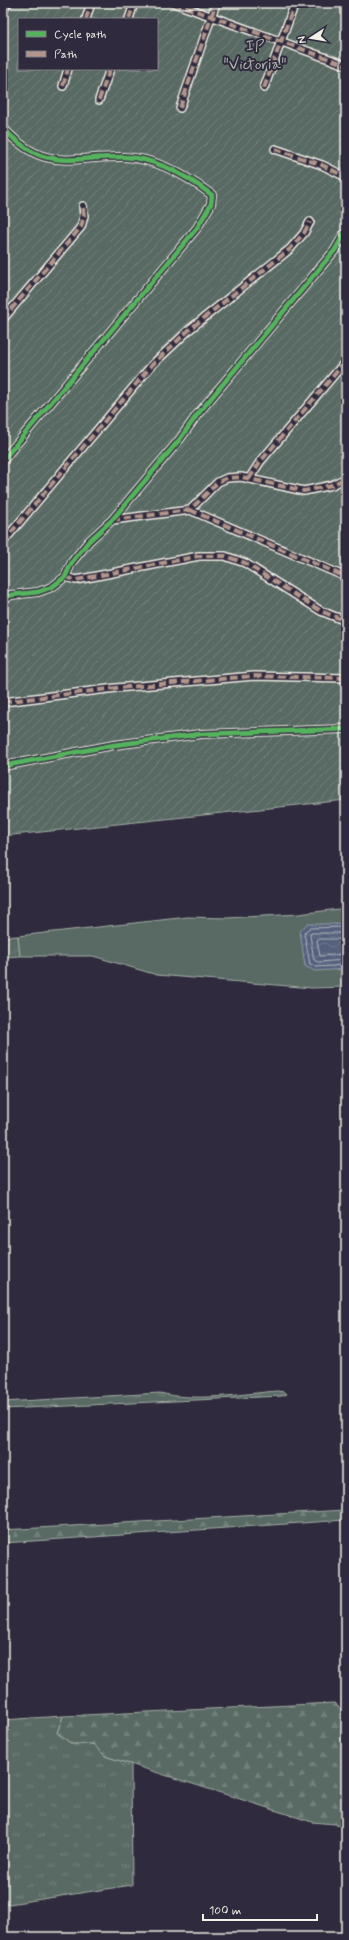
<svg xmlns="http://www.w3.org/2000/svg" width="349" height="1940" font-family="Mynerve,sans-serif">
<defs>
<pattern id="grass-tufts" width="24" height="20" patternUnits="userSpaceOnUse"><rect width="24" height="20" fill="#586b64"/><path d="M3 7l-1-3M5 7V3M7 7l1-3M15 17l-1-3M17 17v-4M19 17l1-3" fill="none" stroke="#71817a"/></pattern>
<pattern id="forest-firs" width="22" height="20" patternUnits="userSpaceOnUse"><rect width="22" height="20" fill="#586b64"/><path d="M5 1l3.5 6h-7zM16 11l3.5 6h-7z" fill="#71817a"/></pattern>
<pattern id="wetland-marsh" width="20" height="14" patternUnits="userSpaceOnUse"><rect width="20" height="14" fill="#586b64"/><path d="M1 5h8M5 5V1M11 12h8M15 12V8" fill="none" stroke="#71817a"/></pattern>
<pattern id="garden-furrows" width="10" height="10" patternUnits="userSpaceOnUse"><rect width="10" height="10" fill="#586b64"/><path d="M-1 1l2-2M0 10L10 0M9 11l2-2" fill="none" stroke="#71817a"/></pattern>
<pattern id="water-waves" width="16" height="10" patternUnits="userSpaceOnUse"><rect width="16" height="10" fill="#54617d"/><path d="M0 5q4-4 8 0t8 0" fill="none" stroke="#6d788f"/></pattern>
</defs>
<rect width="100%" height="100%" fill="#2f2a3d"/>
<filter id="ink" filterUnits="userSpaceOnUse"><feTurbulence type="fractalNoise" baseFrequency=".025" numOctaves="2"/><feDisplacementMap in="SourceGraphic" scale="8" xChannelSelector="R" yChannelSelector="G"/><feConvolveMatrix kernelMatrix="1 2 1 2 8 2 1 2 1" color-interpolation-filters="sRGB"/></filter>
<g filter="url(#ink)">
<!-- grass -->
<path fill="url(#grass-tufts)" stroke="#a6aea6" d="M277,1391l8,1 2,2 -5,2 -279,13v-7l157,-9c35,9 81,1 117,-2z
M63,1716l-6,17 15,11h21l12,12 26,8 1,121 -129,20v-185z"/>
<!-- forest -->
<path fill="url(#forest-firs)" stroke="#a6aea6" d="M345,1510l1,10 -343,23v-13z
M334,1703l8,7h4v115l-34,-3 -207,-66 -12,-12h-21l-15,-11 6,-17z"/>
<!-- wetland -->
<path fill="url(#wetland-marsh)" stroke="#a6aea6" d="M18,936l2,20 -17,1v-20z"/>
<!-- park -->
<path fill="#586b64" stroke="#a6aea6" d="M346,908v79l-34,1 -155,-13 -64,-19h-73l-2,-20 170,-19 39,1 72,-4z"/>
<!-- garden -->
<path fill="url(#garden-furrows)" stroke="#a6aea6" fill-rule="evenodd" d="M3,3h343v797l-343,36zM19,19h138v50h-138z"/>
<!-- water -->
<path fill="url(#water-waves)" stroke="#949ba8" d="M307,924h39v45l-31,2 -10,-5 -5,-35z"/>
<g fill="none" stroke-linecap="round" stroke-linejoin="round">
<!-- shore -->
<path stroke="#b4b7bd" stroke-width="1" d="M346,927l-37,1 -5,5 6,31 7,3 29,-2
M346,933h-35l-1,2 4,25 4,2 28,-2
M346,939h-28l-1,2 3,15 26,-2"/>
<!-- minor casing -->
<g stroke="#f4f1e8" stroke-width="10">
<path id="minor" d="M174,3l172,62
M3,10l5,-7
M86,19l5,-16
M129,19l5,-16
M63,86l5,-17
M264,88l31,-85
M99,100l11,-31
M180,108l36,-105
M3,128c43,46 67,28 121,29 33,1 63,19 88,38l-1,9 -14,24 -194,232
M275,149l47,16 24,12
M3,319l78,-92 3,-11 -1,-10
M249,479l11,-17 86,-101
M190,510l156,67
M112,520l78,-10 28,-28 9,-4 14,-1 63,14 28,-6 14,-7
M3,542l149,-177 38,-36 100,-80 14,-16 6,-11
M65,577l11,3 123,-24h26l20,7 76,48 25,10
M3,600l8,-5 27,-3 14,-5 13,-10 7,-15 17,-21 23,-21 68,-81 17,-24 138,-165 9,-16h2
M3,702l113,-14 138,-12 92,2
M3,766l111,-21 87,-11 145,-5"/>
</g>
<!-- minor -->
<use href="#minor" stroke="#2f2a3d" stroke-width="7"/>
<!-- quiet -->
<path stroke="#b2968c" stroke-width="4" stroke-dasharray="8 4" stroke-linecap="butt" d="M174,3l172,62
M3,10l5,-7
M86,19l5,-16
M129,19l5,-16
M63,86l5,-17
M264,88l31,-85
M99,100l11,-31
M180,108l36,-105
M275,149l47,16 24,12
M3,319l78,-92 3,-11 -1,-10
M249,479l11,-17 86,-101
M190,510l156,67
M112,520l78,-10 28,-28 9,-4 14,-1 63,14 28,-6 14,-7
M3,542l149,-177 38,-36 100,-80 14,-16 6,-11
M65,577l11,3 123,-24h26l20,7 76,48 25,10
M3,702l113,-14 138,-12 92,2"/>
<!-- cycleway casing -->
<g stroke="#2f2a3d" stroke-width="8">
<path id="cycleway" d="M3,128c43,46 67,28 121,29 33,1 63,19 88,38l-1,9 -14,24 -194,232
M3,600l8,-5 27,-3 14,-5 13,-10 7,-15 17,-21 23,-21 68,-81 17,-24 138,-165 9,-16h2
M3,766l111,-21 87,-11 145,-5"/>
</g>
<!-- cycleway -->
<use href="#cycleway" stroke="#56b35d" stroke-width="5"/>
</g>
</g>
<g text-anchor="middle" dominant-baseline="central" stroke-width="4" stroke-linejoin="round" paint-order="stroke">
<!-- park labels -->
<g font-size="16" fill="#aeb5ad" stroke="#2f2a3d">
<text x="255" y="46">IP<tspan x="255" dy="18">"Victoria"</tspan></text>
</g>
</g>
<!-- margin -->
<rect width="349" height="1940" fill="none" stroke="#2f2a3d" stroke-width="16"/>
<rect x="8" y="8" width="333" height="1924" fill="none" stroke="#f4f1e8" stroke-width="1.5" filter="url(#ink)"/>
<!-- legend -->
<rect x="18" y="18" width="140" height="52" fill="#2f2a3d" stroke="#7e7a81"/>
<rect x="26" y="31" width="20" height="6" fill="#56b35d" stroke="#7e7a81"/>
<text x="54" y="38" font-size="12" fill="#f4f1e8">Cycle path</text>
<rect x="26" y="51" width="20" height="6" fill="#b2968c" stroke="#7e7a81"/>
<text x="54" y="58" font-size="12" fill="#f4f1e8">Path</text>
<!-- north arrow -->
<g transform="translate(311 38) rotate(258)" stroke="#2f2a3d" stroke-width="3" paint-order="stroke">
<path d="M0-3L7 15L0 10L-7 15Z" fill="#f4f1e8"/>
<text y="-6" font-size="11" font-weight="bold" text-anchor="middle" fill="#f4f1e8">N</text>
</g>
<!-- scale -->
<path d="M203 1914v6h114v-6" fill="none" stroke="#f4f1e8" stroke-width="2"/>
<text x="209" y="1914" font-size="12" fill="#f4f1e8" stroke="#2f2a3d" stroke-width="3" paint-order="stroke">100 m</text>
</svg>
